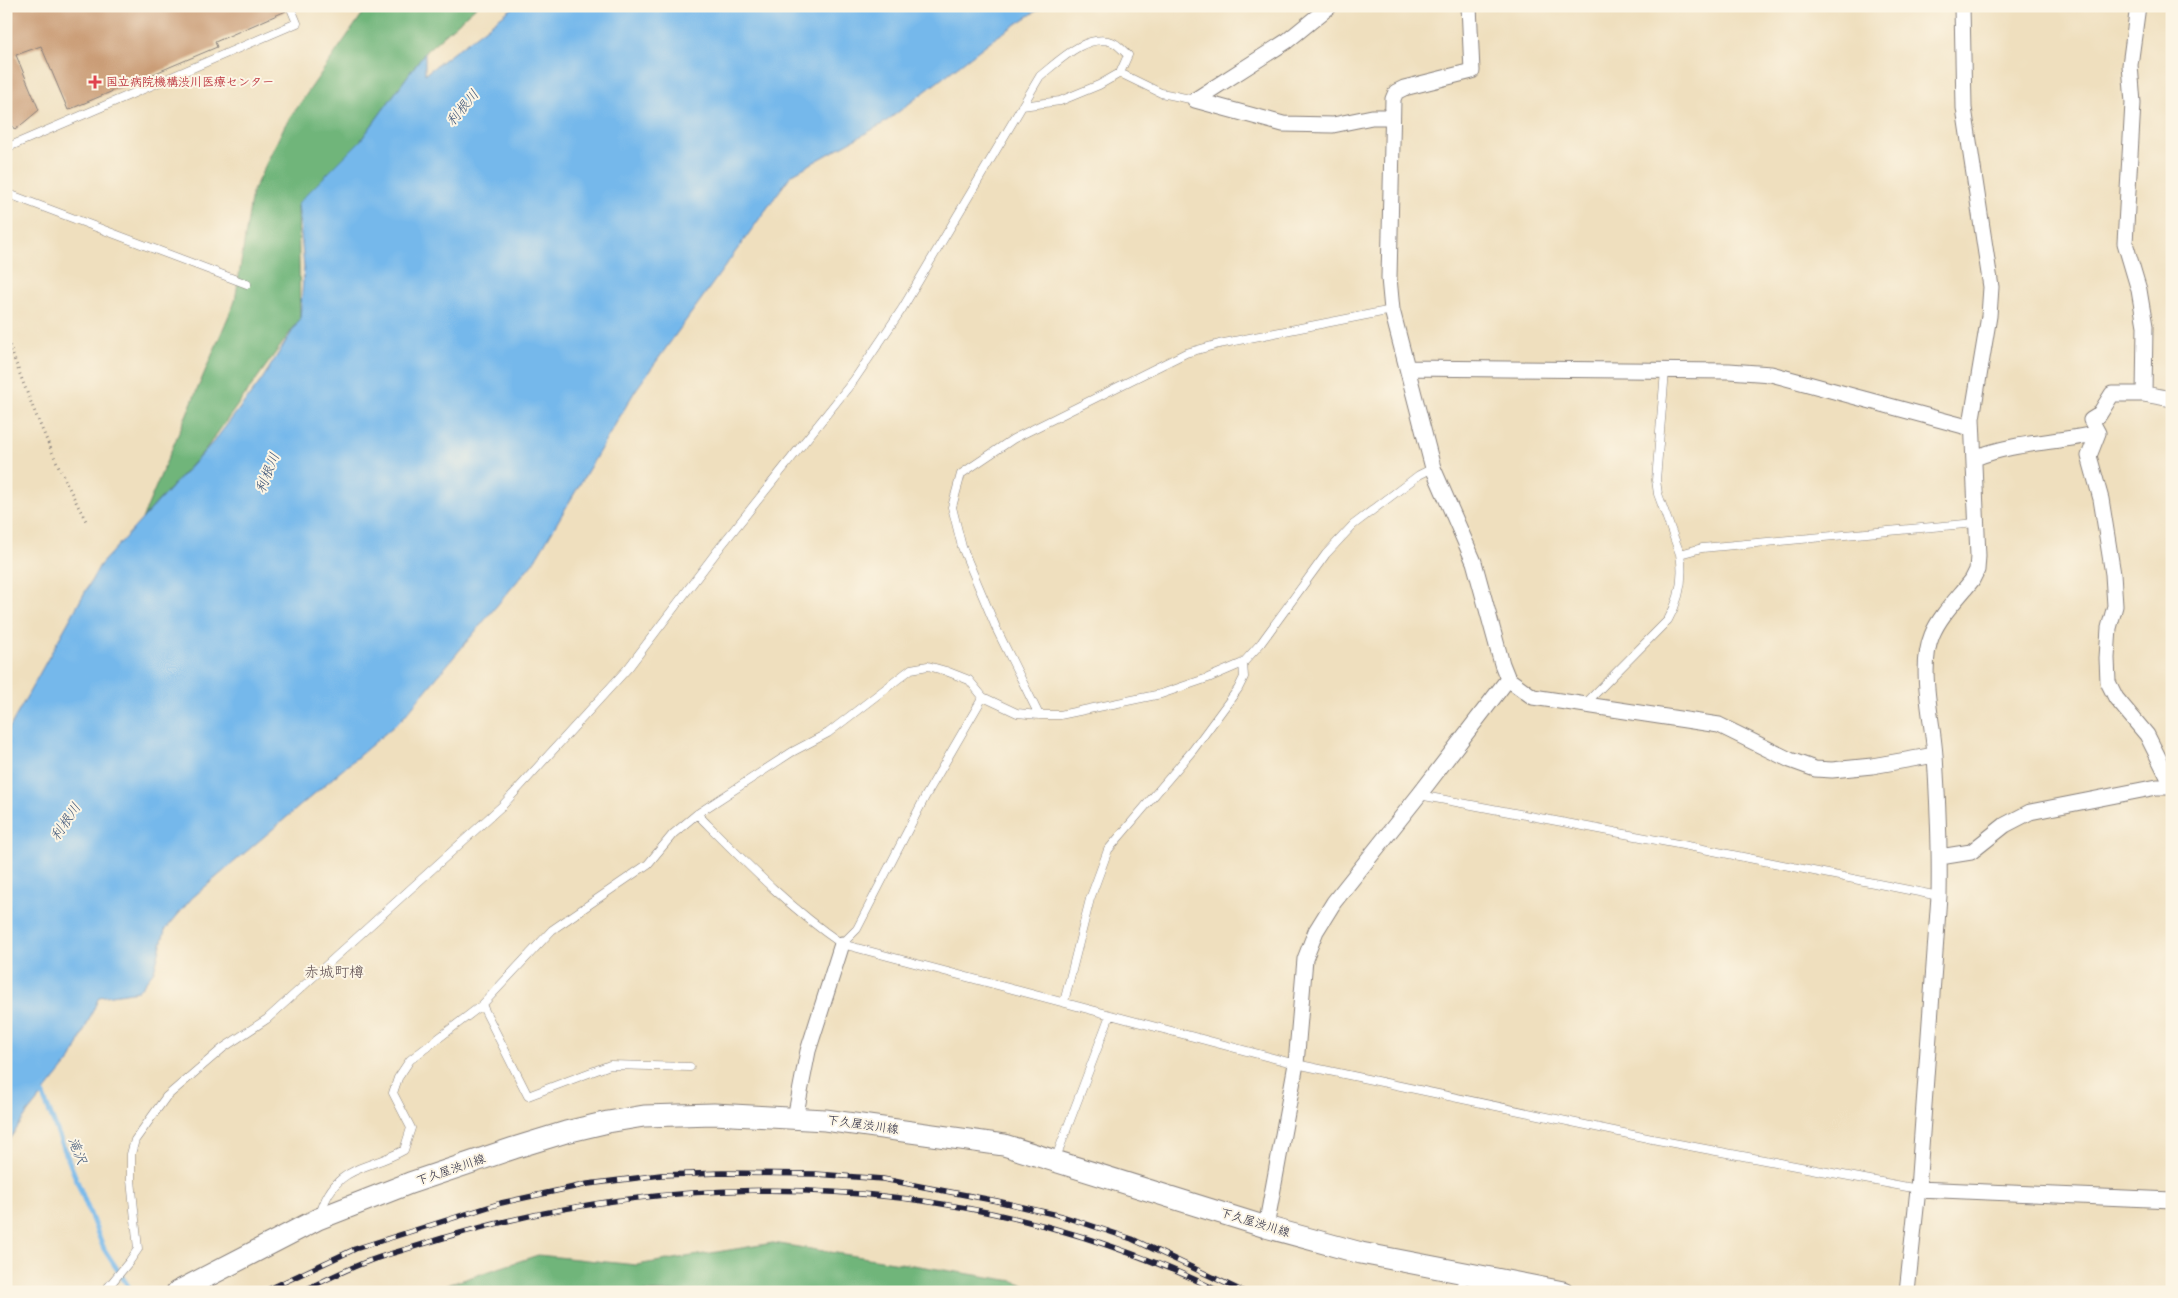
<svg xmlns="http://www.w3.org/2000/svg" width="2178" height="1298" viewBox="0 0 2178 1298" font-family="Kalam,'Klee One',sans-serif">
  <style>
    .forest { fill: #6fb57a; stroke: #486c5a }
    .water { fill: #75b8eb; stroke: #4c6d93 }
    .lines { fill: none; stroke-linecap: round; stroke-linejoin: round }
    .stream { stroke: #75b8eb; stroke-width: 5 }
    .building { fill: #ca9d77 }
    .service-casing { stroke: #88807c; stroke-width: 9 }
    .minor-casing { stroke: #88807c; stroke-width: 17 }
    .secondary-casing { stroke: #88807c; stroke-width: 23 }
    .path { stroke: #88807c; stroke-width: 3; stroke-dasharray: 1 4; stroke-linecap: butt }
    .service { stroke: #fff; stroke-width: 8 }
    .minor { stroke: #fff; stroke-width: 15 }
    .secondary { stroke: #fff; stroke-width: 21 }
    .rail-casing { stroke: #22223b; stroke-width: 5.5 }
    .rail { stroke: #fcf5e5; stroke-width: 4; stroke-dasharray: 11; stroke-linecap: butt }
    .health-dot { fill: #e0444e; stroke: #fcf5e5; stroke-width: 2 }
    .labels { text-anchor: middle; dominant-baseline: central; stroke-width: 4; stroke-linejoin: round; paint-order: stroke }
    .health-label { font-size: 12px; font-weight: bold; fill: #be3a42; stroke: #fcf5e5; text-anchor: start }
    .street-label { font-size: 12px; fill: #22223b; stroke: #fcf5e5 }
    .water-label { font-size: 14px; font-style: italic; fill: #3f5679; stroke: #fcf5e5 }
    .quarter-label { font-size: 15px; fill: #5d4d50; stroke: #fcf5e5 }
  </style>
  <rect width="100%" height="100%" fill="#fcf5e5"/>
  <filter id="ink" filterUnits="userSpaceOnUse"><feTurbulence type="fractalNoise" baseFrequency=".02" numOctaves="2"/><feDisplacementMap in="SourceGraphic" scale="10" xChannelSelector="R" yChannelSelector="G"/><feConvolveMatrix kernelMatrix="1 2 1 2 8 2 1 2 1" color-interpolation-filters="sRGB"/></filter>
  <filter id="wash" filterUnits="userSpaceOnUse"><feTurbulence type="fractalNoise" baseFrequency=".0096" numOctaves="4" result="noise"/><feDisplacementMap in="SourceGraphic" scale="20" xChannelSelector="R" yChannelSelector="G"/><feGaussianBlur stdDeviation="1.12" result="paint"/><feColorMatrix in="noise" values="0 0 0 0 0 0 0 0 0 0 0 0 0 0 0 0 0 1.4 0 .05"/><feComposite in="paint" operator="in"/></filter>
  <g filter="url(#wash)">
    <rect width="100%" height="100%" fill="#efdfbe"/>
    <!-- forest -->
    <path class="forest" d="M368,6H477L425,52L361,140L298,203L300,319L205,450L142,519L235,301L252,193L285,125Z
      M773,1243L1014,1281L1040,1292H426L538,1255L636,1265Z"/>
    <!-- water -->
    <path class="water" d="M515,6H1044L992,40L884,123L791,175L635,391L535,560L402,719L192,898L165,930L154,971L138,991L99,997L72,1058L29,1111L6,1144V734L100,565L215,440L261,381L300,319L304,267L298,203L361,140L425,52V74Z"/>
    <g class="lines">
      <!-- stream -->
      <path class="stream" d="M40,1088L104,1249L132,1292"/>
    </g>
    <g id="blocks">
      <!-- building -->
      <path class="building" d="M6,6H284L286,11L215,42L217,47L68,110L41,46L16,55L39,110L15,130L6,118Z"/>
    </g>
  </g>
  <g filter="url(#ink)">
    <use href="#blocks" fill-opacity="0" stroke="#88807c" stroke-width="1"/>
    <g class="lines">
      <!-- service casing -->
      <g class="service-casing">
        <path id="service" d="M1022,106L1060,101L1099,85L1120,73L1161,93L1195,100
          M6,148L297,23L290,6
          M6,193L247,284
          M1665,371L1656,480L1658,494L1680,554
          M1585,704L1668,620C1680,599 1684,577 1680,554L1702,548L1976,523
          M1039,715L997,630L962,547L952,507L961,474L1013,439L1186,353L1219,344L1392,310
          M1419,795L1683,845L1939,896
          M697,814C743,860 788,907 842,944L1296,1064L1652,1139L1918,1189
          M842,944L857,929L925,797L983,697
          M1064,1002L1090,899L1108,850L1193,750L1238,689L1244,677L1243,663
          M482,1005L528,1096L610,1065L690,1067
          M1055,1160L1110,1015
          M320,1215C334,1164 367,1171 404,1150L411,1128L393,1093L398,1078L410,1060L482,1005L552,930L648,864L673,834L697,814L792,752L828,733L911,669L928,666L946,671L969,680L983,697L1017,713L1039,715H1060L1161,694L1208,678L1243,663L1261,643L1326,554L1353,525L1419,475L1433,468
          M1459,1274L1465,1292
          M104,1292L129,1262L138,1249L131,1180V1154L135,1140L166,1097L223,1048L267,1019L503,805L629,667L721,546L854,380L902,309L1040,76C1059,61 1086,33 1112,42C1118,44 1123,51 1128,55L1120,73"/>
      </g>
      <!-- minor casing -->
      <g class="minor-casing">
        <path id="minor" d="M1469,6L1472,71L1404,88L1396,92L1393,99L1389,278L1392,310L1433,468L1474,562L1502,664L1508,679L1533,697L1719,725L1790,760L1815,769L1832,770L1872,766L1935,755
          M2138,6L2130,65L2133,103L2125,243L2139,290L2145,326L2144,394
          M1195,100L1283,124L1333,125L1372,117H1391
          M1195,100L1287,41L1330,6
          M1407,368L1729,371L1771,374L1971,428
          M2172,399L2144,394H2112L2099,415L2091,420L2098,433L2089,456L2101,499L2113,574L2115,606L2109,628L2107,658L2108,682L2116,698L2147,735L2172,785
          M1975,458C2013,442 2057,443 2098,433
          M1940,857L1971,852L2005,825L2030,812L2157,787H2172
          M795,1118L808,1051L842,944
          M1918,1189L2172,1200
          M1266,1227L1296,1064L1305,959L1316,931L1334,902L1419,795L1508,679
          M1907,1292L1918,1189L1939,896C1940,849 1938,803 1935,756C1933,720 1918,669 1932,635C1940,615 1959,597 1972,580L1977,570L1978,556L1972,418L1989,316L1991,287L1964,108L1962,6"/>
      </g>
      <!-- secondary casing -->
      <g class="secondary-casing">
        <path id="secondary" d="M177,1292L318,1219L410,1183L514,1148L566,1132L608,1122L644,1116L714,1114L825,1120L1004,1145L1266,1227L1361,1253L1563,1292"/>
      </g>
      <!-- path -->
      <path class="path" d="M6,336C29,401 53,459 86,521"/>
      <!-- service -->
      <use href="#service" class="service"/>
      <!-- minor -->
      <use href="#minor" class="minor"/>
      <!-- secondary -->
      <use href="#secondary" class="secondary"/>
      <!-- rail casing -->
      <g class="rail-casing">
        <path id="rail" d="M263,1292L355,1249L501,1203L588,1184L661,1175L722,1173L816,1174L883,1179L997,1201L1062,1216L1132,1239L1244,1292
          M301,1292C321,1282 341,1272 361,1264C380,1256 401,1251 420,1245C634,1177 868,1170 1083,1237C1129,1252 1177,1269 1220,1292"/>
      </g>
      <!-- rail -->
      <use href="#rail" class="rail"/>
    </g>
  </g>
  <!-- markers -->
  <path class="health-dot" d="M92.5 74.5h5v5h5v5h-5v5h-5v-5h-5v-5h5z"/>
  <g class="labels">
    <!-- health labels -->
    <g class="health-label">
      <text x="106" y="82">国立病院機構渋川医療センター</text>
    </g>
    <!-- street labels -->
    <g class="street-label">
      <text transform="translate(863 1125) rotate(8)">下久屋渋川線</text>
      <text transform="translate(451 1170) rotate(-19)">下久屋渋川線</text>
      <text transform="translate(1255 1223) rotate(17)">下久屋渋川線</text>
    </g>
    <!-- water labels -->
    <g class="water-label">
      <text transform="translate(463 108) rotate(-50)">利根川</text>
      <text transform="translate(268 473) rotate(-68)">利根川</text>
      <text transform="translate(66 822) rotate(-56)">利根川</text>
      <text transform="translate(77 1151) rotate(68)">滝沢</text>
    </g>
    <!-- quarter labels -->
    <g class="quarter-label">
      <text x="334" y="973">赤城町樽</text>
    </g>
  </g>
  <!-- margin -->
  <rect width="2178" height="1298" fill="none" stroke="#fcf5e5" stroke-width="25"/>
</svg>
